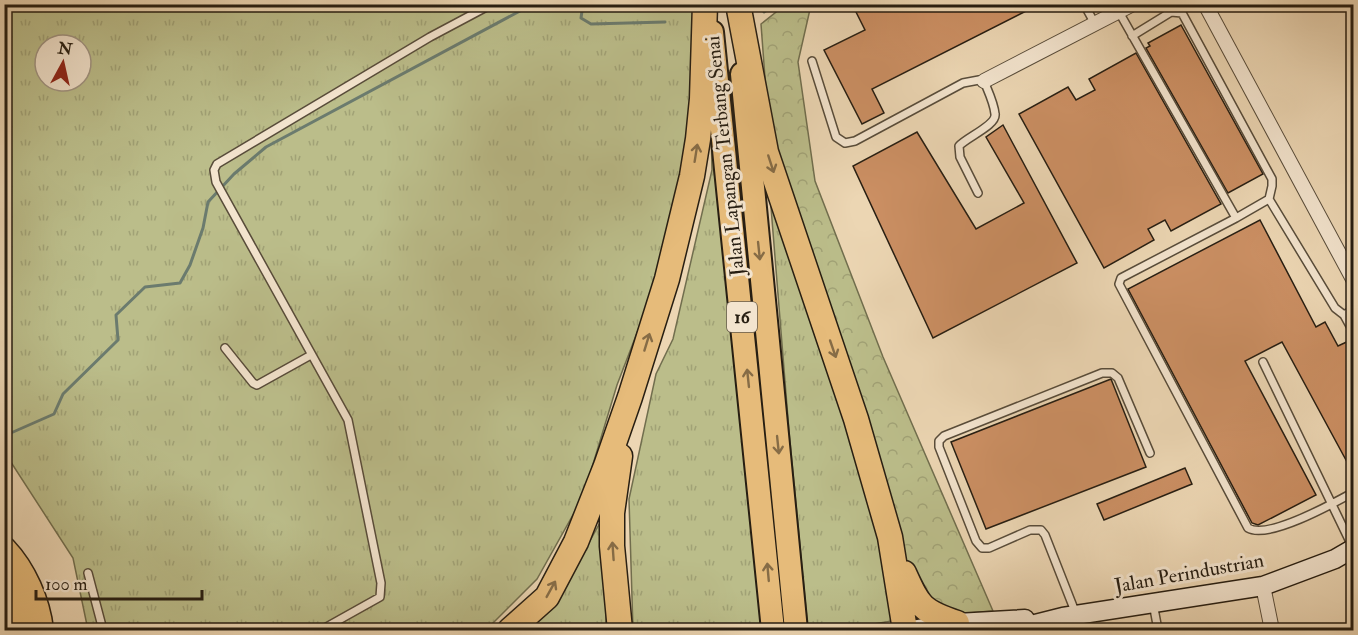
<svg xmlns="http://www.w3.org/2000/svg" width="1358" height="635" viewBox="0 0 1358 635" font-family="'IM FELL Double Pica',serif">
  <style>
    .grass { fill: url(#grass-tufts); stroke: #716e4e; stroke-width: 1.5; fill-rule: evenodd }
    .forest { fill: url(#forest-crowns); stroke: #716e4e; stroke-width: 1.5 }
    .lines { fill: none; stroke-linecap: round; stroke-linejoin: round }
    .stream { stroke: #6b7b6e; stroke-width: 3 }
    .building { fill: #cb8f63; stroke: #271e12; stroke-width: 1.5 }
    .service-casing { stroke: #584c3a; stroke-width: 10 }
    .minor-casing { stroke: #584c3a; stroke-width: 16 }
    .secondary-casing { stroke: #271e12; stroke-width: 21 }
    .trunk-casing { stroke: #271e12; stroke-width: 26 }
    .motorway-casing { stroke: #271e12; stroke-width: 27 }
    .service { stroke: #f3e4ce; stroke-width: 7 }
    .minor { stroke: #f3e4ce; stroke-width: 14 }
    .secondary { stroke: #f3e4ce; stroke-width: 18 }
    .trunk { stroke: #e6bb7a; stroke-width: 22 }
    .motorway { stroke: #e6bb7a; stroke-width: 24 }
    .oneway { stroke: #866c46 }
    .labels { text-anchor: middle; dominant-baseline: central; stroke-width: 6; stroke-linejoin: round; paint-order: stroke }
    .shield { fill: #f3e4ce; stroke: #64594a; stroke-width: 1.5 }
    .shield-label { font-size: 18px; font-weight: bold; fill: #271e12 }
    .street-label { font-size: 20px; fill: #271e12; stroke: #f3e4ce }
  </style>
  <defs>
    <pattern id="grass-tufts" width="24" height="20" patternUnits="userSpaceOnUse" patternTransform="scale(1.5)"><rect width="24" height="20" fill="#bbbd8a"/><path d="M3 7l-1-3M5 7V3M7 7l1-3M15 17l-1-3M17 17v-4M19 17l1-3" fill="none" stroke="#a1a276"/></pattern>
    <pattern id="forest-crowns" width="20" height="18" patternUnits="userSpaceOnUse" patternTransform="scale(1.5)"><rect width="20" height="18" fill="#bbbd8a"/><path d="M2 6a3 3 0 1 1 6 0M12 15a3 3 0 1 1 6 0" fill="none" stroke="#a1a276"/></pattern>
  </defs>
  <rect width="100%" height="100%" fill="#ecd6b3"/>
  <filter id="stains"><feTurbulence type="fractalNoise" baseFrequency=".00333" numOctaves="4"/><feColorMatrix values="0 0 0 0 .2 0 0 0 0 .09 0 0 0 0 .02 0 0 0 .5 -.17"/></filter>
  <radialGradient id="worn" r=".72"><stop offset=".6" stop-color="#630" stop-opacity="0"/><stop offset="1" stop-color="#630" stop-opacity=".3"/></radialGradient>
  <!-- grass -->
  <path class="grass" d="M5,5H700V90L673,239L617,385L583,497L537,579L486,630H88L73,558L5,453L4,270L10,266L4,257ZM45,45H81V81H45Z
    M718,114L761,630H633L629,499L656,374L673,339L712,170L711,122Z
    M768,170L871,490L892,621L837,630H808L789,431Z
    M606,512V630H522L562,591Z"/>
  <!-- forest -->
  <path class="forest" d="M785,5H811L798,62L815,181L883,357L993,611L945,615L914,586L775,156L767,105L761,24Z"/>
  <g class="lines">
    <!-- stream -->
    <path class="stream" d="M583,4L581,18L591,24L665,22
      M764,12L776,4
      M4,436L54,414L63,394L118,340L116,315L145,287L180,283L190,265L203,228L208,202L234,174L266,147L533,4"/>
  </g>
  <!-- building -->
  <path class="building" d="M852,4H1040L872,89L884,113L862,124L824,50L865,30Z
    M1181,25L1263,174L1228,193L1146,48L1150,46L1148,43Z
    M1136,53L1221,204L1171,231L1165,220L1148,229L1154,240L1104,268L1019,114L1068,87L1076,100L1095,90L1089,79Z
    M1003,125L1077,263L933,338L853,166L917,132L976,229L1024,203L986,137Z
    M1260,220L1316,327L1325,322L1338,346L1353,339V473L1282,342L1245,361L1316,495L1258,525L1252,523L1128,289Z
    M1111,379L1146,467L986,529L951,442Z
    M1185,468L1192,484L1104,520L1097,504Z"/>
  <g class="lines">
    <!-- service casing -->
    <g class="service-casing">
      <path id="service" d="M1084,4L1095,24
        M1119,12L1236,218L1269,199L1335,308L1344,315L1354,309
        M1132,36L1171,12L1182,13L1272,179V186L1269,199
        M812,61L836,137L845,143L855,141L963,83L979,80L984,81C988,91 994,103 995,114C997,125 967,137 959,146L960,157L978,193
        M1236,218L1121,278L1119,284L1248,528C1268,540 1334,503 1354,492
        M1344,315L1354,333
        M225,348L253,383L257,385L311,355
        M1263,362L1353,548
        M88,573L103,630
        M1153,603L1158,630
        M1076,614L1045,535L1041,530H1030L989,548H982L976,541L939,447V441L944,436L1102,373H1112L1118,378L1150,453
        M321,630L380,597L381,583L348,420L216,182L214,170L217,164L430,37L492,4"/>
    </g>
    <!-- minor casing -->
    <g class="minor-casing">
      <path id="minor" d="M1205,4L1354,281
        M984,81L1133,4
        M1263,586L1272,630"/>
    </g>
    <!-- secondary casing -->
    <g class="secondary-casing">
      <path id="secondary" d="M912,630L957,623L1025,619
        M1011,630L1063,617L1263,586L1335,559L1354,548"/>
    </g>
    <!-- trunk casing -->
    <g class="trunk-casing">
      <path id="trunk" d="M712,32L773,630
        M742,74L796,630"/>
    </g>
    <!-- motorway casing -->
    <g class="motorway-casing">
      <path id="motorway" d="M738,4L766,152L856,419L890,537L905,630
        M4,549C24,570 38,602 41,630
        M904,573C919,606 921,611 957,623
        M4,586L14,599L22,630
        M510,630L547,597L576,542L606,466L630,397L667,279L692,176L698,139L702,99L705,4
        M620,630L612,546V513L620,456"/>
    </g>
    <!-- service -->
    <use href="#service" class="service"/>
    <!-- minor -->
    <use href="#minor" class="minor"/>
    <!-- secondary -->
    <use href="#secondary" class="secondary"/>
    <!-- trunk -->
    <use href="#trunk" class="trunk"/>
    <!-- motorway -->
    <use href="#motorway" class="motorway"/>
  </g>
  <!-- one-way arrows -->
  <defs><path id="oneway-shaft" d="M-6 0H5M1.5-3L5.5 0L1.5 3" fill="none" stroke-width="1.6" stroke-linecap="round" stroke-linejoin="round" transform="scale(1.5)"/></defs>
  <g class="oneway">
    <use href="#oneway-shaft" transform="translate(696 153) rotate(-81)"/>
    <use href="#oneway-shaft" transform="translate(771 164) rotate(72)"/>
    <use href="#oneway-shaft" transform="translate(759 251) rotate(84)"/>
    <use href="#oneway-shaft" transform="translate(647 342) rotate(-73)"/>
    <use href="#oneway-shaft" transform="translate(833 349) rotate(71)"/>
    <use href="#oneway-shaft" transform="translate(748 378) rotate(-96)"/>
    <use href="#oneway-shaft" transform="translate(778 445) rotate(84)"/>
    <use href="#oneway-shaft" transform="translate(613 551) rotate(-94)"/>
    <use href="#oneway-shaft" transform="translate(768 572) rotate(-95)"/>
    <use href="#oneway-shaft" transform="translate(551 589) rotate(-61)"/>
  </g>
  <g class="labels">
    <!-- shield labels -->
    <rect class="shield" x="727" y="302" width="30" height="30" rx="4.5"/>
    <g class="shield-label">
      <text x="742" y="317">16</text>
    </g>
    <!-- street labels -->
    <g class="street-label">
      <text transform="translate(725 156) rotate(-96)">Jalan Lapangan Terbang Senai</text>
      <text transform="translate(1189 573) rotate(-10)">Jalan Perindustrian</text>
    </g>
  </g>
  <!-- margin -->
  <rect width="1358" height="635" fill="none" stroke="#ecd6b3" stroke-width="24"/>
  <rect x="6" y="6" width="1346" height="623" fill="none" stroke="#271e12" stroke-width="3"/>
  <rect x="12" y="12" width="1334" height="611" fill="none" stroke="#271e12" stroke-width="1.5"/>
  <!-- north arrow -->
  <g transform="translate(63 63) rotate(8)"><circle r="28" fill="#f3e4ce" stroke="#a19583" stroke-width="1.5"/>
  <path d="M0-4.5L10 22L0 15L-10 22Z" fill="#8f2418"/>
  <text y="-9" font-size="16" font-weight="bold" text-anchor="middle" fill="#271e12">N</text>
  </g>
  <!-- scale -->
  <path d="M36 590v9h166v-9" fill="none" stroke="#271e12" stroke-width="3"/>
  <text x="45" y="590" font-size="18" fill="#271e12" stroke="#f3e4ce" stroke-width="4.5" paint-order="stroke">100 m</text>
  <rect width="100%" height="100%" filter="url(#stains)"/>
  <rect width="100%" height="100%" fill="url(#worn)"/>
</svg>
